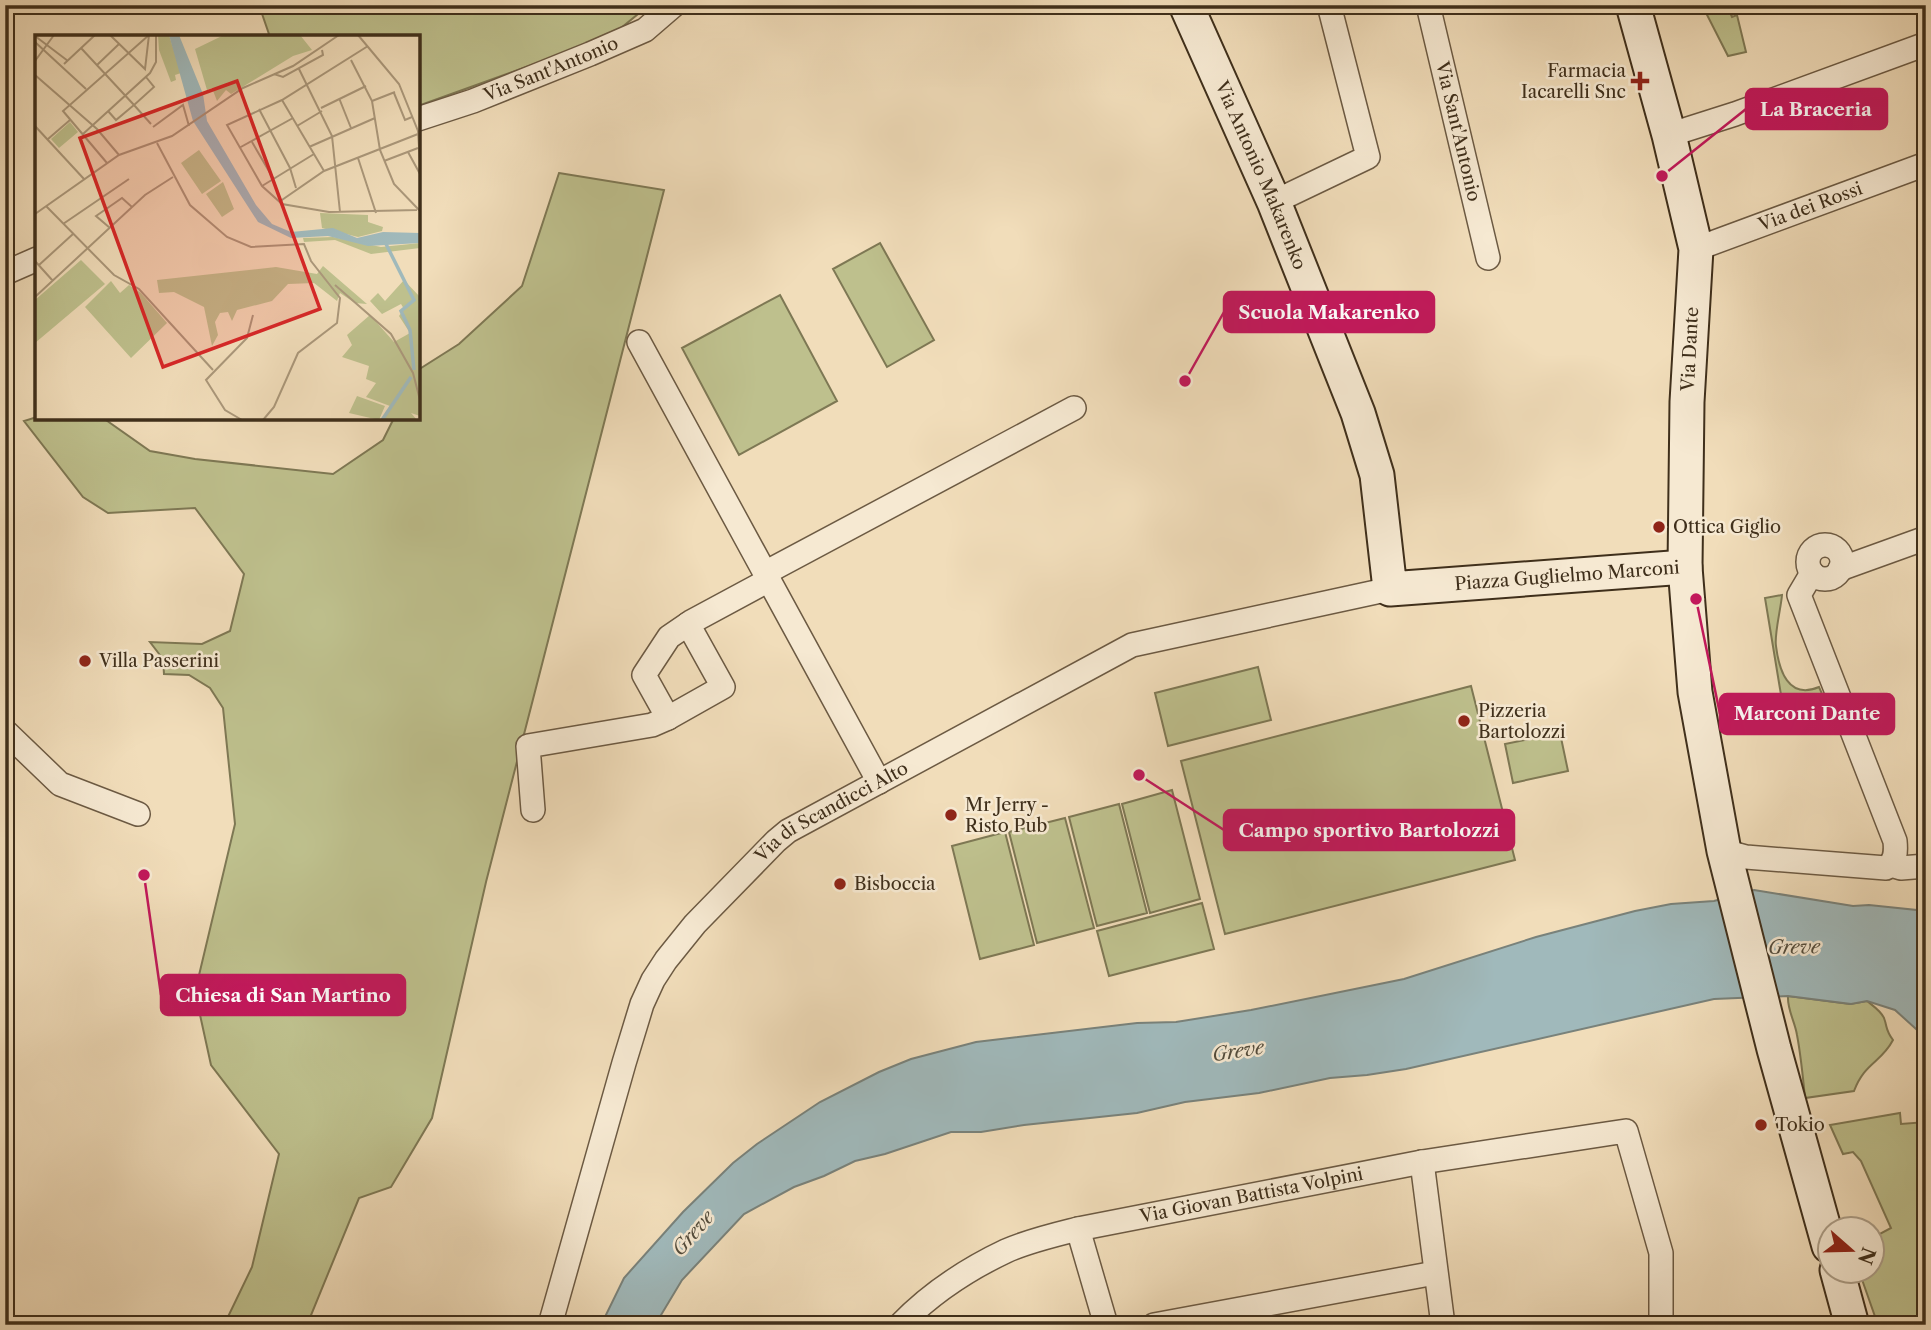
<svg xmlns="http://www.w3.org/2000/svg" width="1931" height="1330" viewBox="0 0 1931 1330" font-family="'Libre Caslon Text',serif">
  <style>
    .green { fill: #bec08d; stroke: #7e7854; stroke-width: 2 }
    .water { fill: #a0b9bb; stroke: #79827b; stroke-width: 2 }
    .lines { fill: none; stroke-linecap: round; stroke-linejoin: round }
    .street-casing { stroke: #6c5a43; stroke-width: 26 }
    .secondary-casing { stroke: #3f2f1b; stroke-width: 37 }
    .street { stroke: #f6e9d2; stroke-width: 23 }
    .secondary { stroke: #f6e9d2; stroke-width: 33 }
    .poi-dot { fill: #8f2418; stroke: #f6e9d2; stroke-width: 2.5 }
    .labels { text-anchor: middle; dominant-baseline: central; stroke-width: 5; stroke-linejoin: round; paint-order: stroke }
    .street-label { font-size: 18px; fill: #3f2f1b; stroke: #f6e9d2 }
    .poi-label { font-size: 18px; fill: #3f2f1b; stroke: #f6e9d2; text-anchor: start }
    .water-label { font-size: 19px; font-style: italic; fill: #524b3b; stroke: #f6e9d2 }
    .inset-river { fill: none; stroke: #a0b9bb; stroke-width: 3.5 }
    .inset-road { fill: none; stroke: #aa977a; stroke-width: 2 }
    .view { fill: #d62828; fill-opacity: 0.15; stroke: #d62828; stroke-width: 3.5 }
    .inset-edge { fill: none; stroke: #3f2f1b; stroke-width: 3.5 }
    .leader { fill: none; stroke: #c2185b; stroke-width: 2.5 }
    .callout-dot { fill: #c2185b; stroke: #f6e9d2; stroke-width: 2.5 }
    .callout { fill: #c2185b; stroke: #c2185b; stroke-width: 2.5 }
    .callout-label { font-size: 19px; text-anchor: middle; font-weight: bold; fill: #fff }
  </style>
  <rect width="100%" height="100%" fill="#f1ddba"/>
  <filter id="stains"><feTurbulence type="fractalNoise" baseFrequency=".00286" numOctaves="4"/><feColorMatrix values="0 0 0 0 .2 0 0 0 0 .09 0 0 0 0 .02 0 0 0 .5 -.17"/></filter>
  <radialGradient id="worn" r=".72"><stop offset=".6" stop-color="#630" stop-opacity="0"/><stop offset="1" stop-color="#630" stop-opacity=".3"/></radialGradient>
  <!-- green -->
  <path class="green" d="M259,5H649L610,37L418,106V37H270Z
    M1702,5H1734L1728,8L1732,17L1737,15L1746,52L1728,56Z
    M559,173L664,190L486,882L432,1118L391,1187L359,1198L307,1325H224L252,1267L279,1154L211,1065L195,992L235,824L223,708L210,688L189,675L164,674L163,659L150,642L202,644L230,631L244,574L195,508L108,513L83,497L24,421L37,417L103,418L150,451L195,459L333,474L383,440L394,418H418V370L459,344L522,286Z
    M880,243L934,340L887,367L833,269Z
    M780,295L837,401L739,455L682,348Z
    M1782,595C1781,608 1774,635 1776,646C1779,670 1788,700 1819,687L1827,705L1785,719L1765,598Z
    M1258,667L1271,720L1168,746L1155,693Z
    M1471,686L1515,860L1225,934L1181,761Z
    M1560,733L1568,771L1513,783L1505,744Z
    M1172,790L1200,899L1150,913L1122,804Z
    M1119,804L1147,913L1097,926L1069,817Z
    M1065,818L1094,928L1037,943L1009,832Z
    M1005,832L1034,945L980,959L952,846Z
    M1202,903L1214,949L1109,976L1097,931Z
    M1788,996L1850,1004L1867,1001C1873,1006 1881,1011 1884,1018C1888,1029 1885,1029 1893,1040C1881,1063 1865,1062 1854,1091L1805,1098C1803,1077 1801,1056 1797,1035C1795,1022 1787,1009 1788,996Z
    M1900,1113L1901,1124L1926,1122V1325H1878L1859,1271L1871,1270L1872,1238L1891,1228L1861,1161L1853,1152L1843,1154L1830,1125Z"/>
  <!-- water -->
  <path class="water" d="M1754,890L1853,906L1869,905L1926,911V1038L1895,1010L1867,1001L1851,1004L1788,996L1714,999L1406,1069L1367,1075L1330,1078L1259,1093L1185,1102L1137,1113L1024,1125L981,1132H951L885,1154L855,1161L824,1176L794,1187L744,1214L682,1280L655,1325H601L624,1278L683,1212L733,1163L757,1144L820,1102L879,1072L911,1059L976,1042L1137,1023L1176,1022L1251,1010L1404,979L1536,937L1635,911L1671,904L1714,901Z"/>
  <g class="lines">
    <!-- street casing -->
    <g class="street-casing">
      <g id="street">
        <path id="s1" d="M1428,5L1488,258"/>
        <path id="s2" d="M418,119L473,101L590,54L645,30L674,5"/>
        <path d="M1669,135L1735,114L1926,44"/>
        <path d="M1274,202L1368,157L1329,5"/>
        <path id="s3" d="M1696,249L1926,164"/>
        <path d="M5,273L37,259"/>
        <path d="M639,342L879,782"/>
        <circle cx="1825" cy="562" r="17"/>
        <path d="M1840,569L1926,538"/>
        <path d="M765,573L1074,408"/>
        <path d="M668,718L723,687L688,624"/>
        <path d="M5,731L60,784L138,814"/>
        <path d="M533,810L528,746L652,725L668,718L644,675L669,637L691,622L769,580"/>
        <path d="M1724,851L1746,857L1886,868C1896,862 1896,851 1895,841L1799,595L1812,573"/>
        <path d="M1891,865L1901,868L1926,866"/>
        <path d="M1422,1162L1443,1325"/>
        <path d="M1078,1229L1106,1325"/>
        <path id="s4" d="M550,1325L624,1063L642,1004L653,980L666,960L695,924L776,841L788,831L1132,645L1390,589"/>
        <path id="s5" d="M900,1325C929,1295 968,1269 1006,1251C1028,1241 1054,1235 1078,1229L1422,1162L1626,1131L1661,1253V1325"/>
        <path d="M1154,1325L1435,1273"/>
      </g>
    </g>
    <!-- secondary casing -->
    <g class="secondary-casing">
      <g id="secondary">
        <path id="s6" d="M1186,5L1274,202L1358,413L1377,475L1390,589L1685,567"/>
        <path d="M1633,5L1669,135L1696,249L1687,402L1685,567L1695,692L1724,851L1774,1049L1829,1246"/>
        <path d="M1837,1270L1852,1325"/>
      </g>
    </g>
    <!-- street -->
    <use href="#street" class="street"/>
    <!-- secondary -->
    <use href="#secondary" class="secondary"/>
  </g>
  <!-- markers -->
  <g class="poi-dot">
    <path d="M1636.5 70.5h7v7h7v7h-7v7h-7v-7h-7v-7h7z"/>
    <circle cx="1659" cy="527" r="7"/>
    <circle cx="85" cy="661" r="7"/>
    <circle cx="1464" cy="721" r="7"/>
    <circle cx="951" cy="815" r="7"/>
    <circle cx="840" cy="884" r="7"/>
    <circle cx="1761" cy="1125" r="7"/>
  </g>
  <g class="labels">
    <!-- street labels -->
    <g class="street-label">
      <text stroke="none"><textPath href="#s2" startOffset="142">Via Sant'Antonio</textPath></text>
      <text stroke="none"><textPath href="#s1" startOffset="130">Via Sant'Antonio</textPath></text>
      <text stroke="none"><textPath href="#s6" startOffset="186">Via Antonio Makarenko</textPath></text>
      <text stroke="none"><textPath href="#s3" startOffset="122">Via dei Rossi</textPath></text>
      <text transform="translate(1690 349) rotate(-87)">Via Dante</text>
      <text stroke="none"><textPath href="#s6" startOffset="800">Piazza Guglielmo Marconi</textPath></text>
      <text stroke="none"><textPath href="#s4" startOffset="609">Via di Scandicci Alto</textPath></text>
      <text stroke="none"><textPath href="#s5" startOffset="382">Via Giovan Battista Volpini</textPath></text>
    </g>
    <!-- poi labels -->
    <g class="poi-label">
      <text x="1626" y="71" text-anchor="end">Farmacia<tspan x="1626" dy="21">Iacarelli Snc</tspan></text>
      <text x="1673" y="527">Ottica Giglio</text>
      <text x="99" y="661">Villa Passerini</text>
      <text x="1478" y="711">Pizzeria<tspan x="1478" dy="21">Bartolozzi</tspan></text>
      <text x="965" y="805">Mr Jerry -<tspan x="965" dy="21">Risto Pub</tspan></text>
      <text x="854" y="884">Bisboccia</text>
      <text x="1775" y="1125">Tokio</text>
    </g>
    <!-- water labels -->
    <g class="water-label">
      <text transform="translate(1794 947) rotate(-1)">Greve</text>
      <text transform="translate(1238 1051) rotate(-9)">Greve</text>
      <text transform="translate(693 1233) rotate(-49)">Greve</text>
    </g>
  </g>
  <!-- overview -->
  <g transform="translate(35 35)">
    <rect width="385" height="385" fill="#f1ddba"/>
    <path d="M123,0H134L146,38L140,40L141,45L136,47L124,15ZM189,0H265L277,15L258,21L196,59L191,55L182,66L177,53L172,55L160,14ZM35,87L43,97L24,113L16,104ZM164,115L186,146L167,159L146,128ZM188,147L199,174L187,182L171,159ZM285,178L333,180V187L348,192L347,196L323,202L287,193ZM298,202L346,212L385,208V213L336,219L300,205L269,207L268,203ZM46,225L70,249L0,308V265ZM288,231L332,269L320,268L305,258L302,266L279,248L253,249L237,266L202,275L197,286L193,277L185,278L180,287L183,300L177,311L169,272L139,257L124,258L122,245L241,232L282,239ZM369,245L385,262V381L376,378L382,385H349L355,371L331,362L341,348L331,344L334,331L307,322L317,310L312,300L335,280L359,307L375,298L364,281L369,274L366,269L347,279L335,266L343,258L350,266ZM76,246L85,258L94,250L106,258L132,288L96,323L50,272ZM322,361L350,371L344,385L314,378Z" fill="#bec08d"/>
    <path d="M134,0H144L168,59L172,86L221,170L237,189L256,197L298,193L322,203L348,197L385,198V208L333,211L293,201L256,203L223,187L158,86Z" fill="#a0b9bb"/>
    <path class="inset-river" d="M350,207L379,265L366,276L375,295L379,335M347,385L376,342"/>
    <path class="inset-road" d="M75,0L110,34L114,0M323,0L364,49L383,96L385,128M0,1L33,26M0,7L51,54M333,11L247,65L192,90L227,151L247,169L294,177L382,175M46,13L99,70L81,85L73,76M316,25L337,66L345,115L359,149L385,176M0,26L19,0M29,29L60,0M62,30L84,9M264,34L297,101L305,177M239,39L248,42L288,20L287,15M0,40L62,94L84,120M111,42L119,52L99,70L116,89M359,58L370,85L377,82M304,63L316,93M247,65L289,136M337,66L360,57M286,73L331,51M224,74L255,133L261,153M0,91L49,144M262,91L287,76M118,92L148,70L154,91M48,99L115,38L121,27V0M13,104L35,85M217,107L238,143M122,108L155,170L192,202L216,212L269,209L276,226L305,263L302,288L263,318L239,372L228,385M274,112L340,83M204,113L258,83M373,117L385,139M323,123L341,178M349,126L383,113M72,128L28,76L114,0M227,151L279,119M244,167L289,136L383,99M11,171L79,240L104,254L178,335M0,179L84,120L137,101L208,53L258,31L304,0M28,189L94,144M75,193L61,181L87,163L97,172M0,226L18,246M4,230L38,199M300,250L356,299L378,338L385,365M0,262L110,160L138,142M207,385L190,375L171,345L212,303L218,280"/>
    <path class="view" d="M202,46L285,274L128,332L45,103Z"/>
    <rect width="385" height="385" class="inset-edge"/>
  </g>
  <!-- callouts -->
  <path class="leader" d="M1662 176L1746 109M1185 381L1224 312M1696 599L1720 714M1139 775L1224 830M144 875L161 995"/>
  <g class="callout-dot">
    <circle cx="1662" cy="176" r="7"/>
    <circle cx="1185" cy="381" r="7"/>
    <circle cx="1696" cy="599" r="7"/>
    <circle cx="1139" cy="775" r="7"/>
    <circle cx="144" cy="875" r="7"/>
  </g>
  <g class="callout">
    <rect x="1746" y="89" width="141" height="40" rx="7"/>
    <rect x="1224" y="292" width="210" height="40" rx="7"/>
    <rect x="1720" y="694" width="174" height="40" rx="7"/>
    <rect x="1224" y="810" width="290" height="40" rx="7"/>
    <rect x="161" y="975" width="244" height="40" rx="7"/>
  </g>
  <g class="callout-label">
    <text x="1816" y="116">La Braceria</text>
    <text x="1329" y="319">Scuola Makarenko</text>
    <text x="1807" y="720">Marconi Dante</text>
    <text x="1369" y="837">Campo sportivo Bartolozzi</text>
    <text x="283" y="1002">Chiesa di San Martino</text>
  </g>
  <!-- margin -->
  <rect width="1931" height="1330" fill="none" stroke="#f1ddba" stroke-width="28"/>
  <rect x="7" y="7" width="1917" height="1316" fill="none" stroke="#3f2f1b" stroke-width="3.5"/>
  <rect x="14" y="14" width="1903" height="1302" fill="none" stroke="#3f2f1b" stroke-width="2"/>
  <!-- north arrow -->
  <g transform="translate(1851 1250) rotate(110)"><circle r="33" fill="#f6e9d2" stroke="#ad9f89" stroke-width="2"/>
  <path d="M0-5L12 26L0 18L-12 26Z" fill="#8f2418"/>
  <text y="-10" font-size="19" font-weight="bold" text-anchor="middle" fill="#3f2f1b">N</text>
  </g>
  <rect width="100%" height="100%" filter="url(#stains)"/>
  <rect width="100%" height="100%" fill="url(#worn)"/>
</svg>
